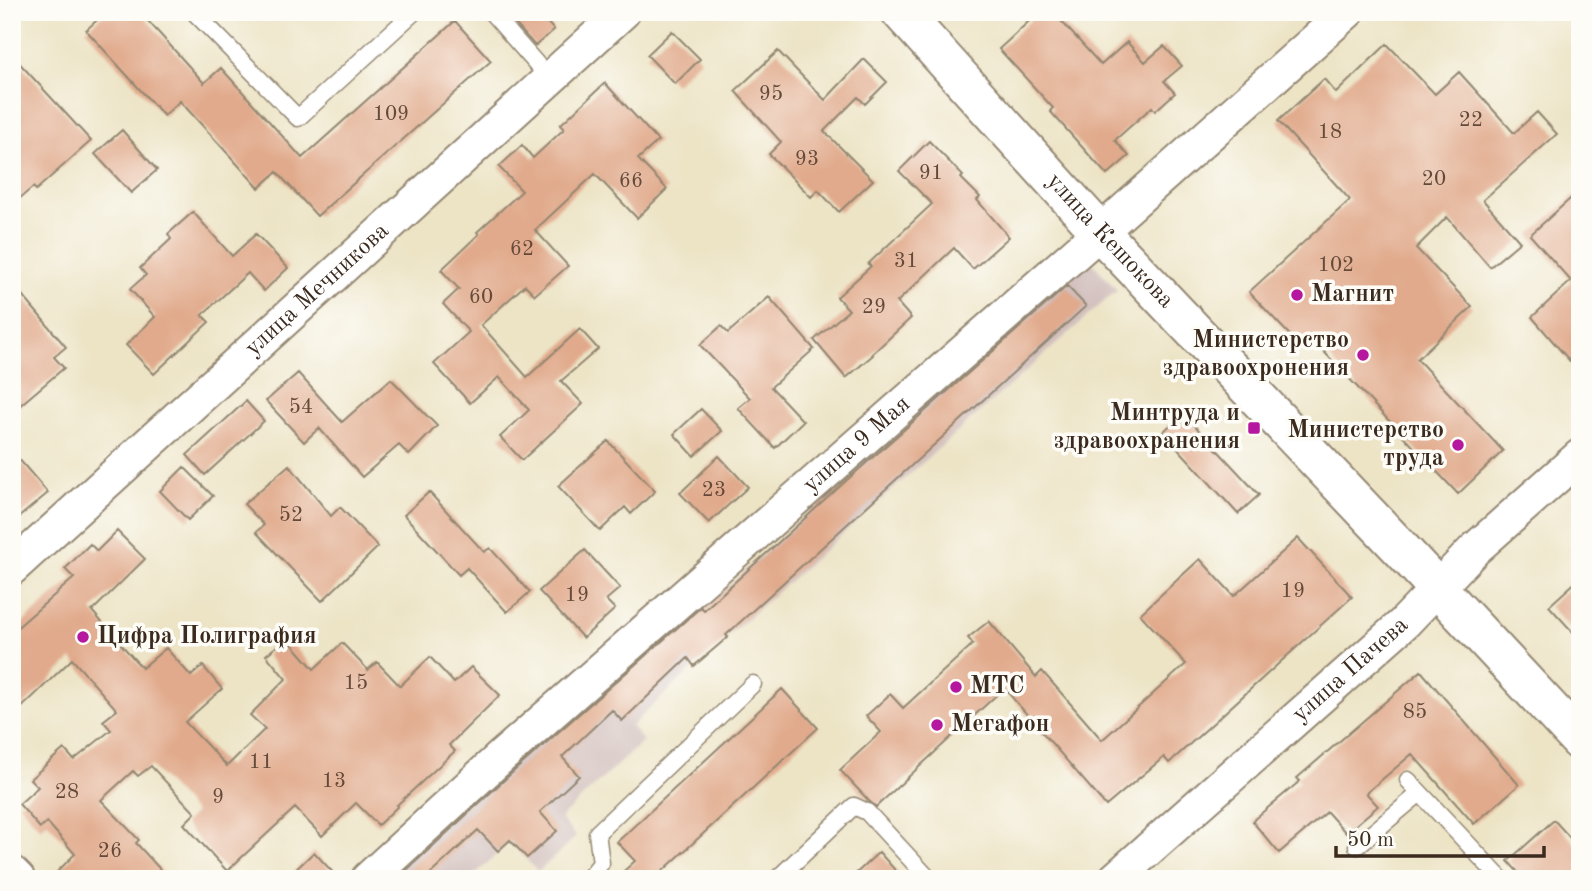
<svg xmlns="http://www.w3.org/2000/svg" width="1592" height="891" viewBox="0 0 1592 891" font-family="'Old Standard TT',serif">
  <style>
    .industrial { fill: #d1bfbd }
    .building { fill: #e1aa8c }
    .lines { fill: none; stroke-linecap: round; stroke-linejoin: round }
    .service-casing { stroke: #948772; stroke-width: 19 }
    .minor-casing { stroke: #948772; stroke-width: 37 }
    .tertiary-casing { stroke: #948772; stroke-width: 42 }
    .service { stroke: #fff; stroke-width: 16 }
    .minor { stroke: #fff; stroke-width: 33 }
    .tertiary { stroke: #fff; stroke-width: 38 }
    .poi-dot { fill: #b5179e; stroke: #fdfcf7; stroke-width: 2.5 }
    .labels { text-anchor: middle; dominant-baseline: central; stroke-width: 7; stroke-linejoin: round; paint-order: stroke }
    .number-label { font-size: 21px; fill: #644a3a }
    .street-label { font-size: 24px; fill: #3b2a1e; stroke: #fdfcf7 }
    .poi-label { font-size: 24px; font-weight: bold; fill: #3b2a1e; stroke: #fdfcf7; text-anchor: start }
  </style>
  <rect width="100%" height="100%" fill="#fdfcf7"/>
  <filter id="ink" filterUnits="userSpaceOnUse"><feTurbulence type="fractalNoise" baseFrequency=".0143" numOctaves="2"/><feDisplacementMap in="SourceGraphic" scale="14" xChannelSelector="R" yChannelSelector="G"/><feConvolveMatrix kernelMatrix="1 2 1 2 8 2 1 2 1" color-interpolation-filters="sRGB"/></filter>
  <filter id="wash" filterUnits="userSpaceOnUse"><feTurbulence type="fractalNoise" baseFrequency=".00686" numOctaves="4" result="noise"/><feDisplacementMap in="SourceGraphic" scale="28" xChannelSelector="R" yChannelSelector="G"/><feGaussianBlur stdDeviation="1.57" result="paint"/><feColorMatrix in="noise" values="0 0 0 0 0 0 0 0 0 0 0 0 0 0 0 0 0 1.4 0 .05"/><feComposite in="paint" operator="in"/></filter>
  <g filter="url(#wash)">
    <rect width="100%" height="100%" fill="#ede4c6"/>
    <!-- industrial -->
    <path class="industrial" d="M1086,256L1117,290L731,633L631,726L643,741L560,818L576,837L538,872L510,842L470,879H380L568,715L575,722L599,700L593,694L647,644L657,655L672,641L664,632L704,596L711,602Z"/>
    <g id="blocks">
      <!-- building -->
      <path class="building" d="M106,12H140L204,83L221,68L302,158L455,21L491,61L317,216L277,172L259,188L180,101L164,116L86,30Z
        M505,12H538L554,30L535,46Z
        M1039,12H1053L1101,65L1127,42L1145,62L1164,46L1182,66L1164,81L1175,93L1155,111L1152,107L1115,140L1129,156L1107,175L1050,111L1053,108L999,49Z
        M672,31L700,59L675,84L647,55Z
        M1387,44L1435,94L1459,72L1514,133L1537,112L1557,134L1483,200L1520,242L1490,267L1447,217L1416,248L1472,307L1417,359L1503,451L1458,494L1312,339L1302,348L1249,292L1350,200L1278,121L1324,79L1336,93Z
        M778,51L825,100L864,59L887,82L865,104L858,97L824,131L873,180L839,212L818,190L811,197L769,154L781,142L735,91Z
        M12,55L91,141L36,190L33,187L12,205Z
        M605,83L658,141L638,159L667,189L637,218L595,174L535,230L568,266L535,295L525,285L481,325L527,377L580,329L598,349L561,381L583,404L522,460L500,437L529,410L499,377L470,403L434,364L469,332L443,304L459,289L441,270L479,234L477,232L522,191L499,167L522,145L533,158L564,129L560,125Z
        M122,130L157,170L131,193L95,154Z
        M929,141L963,176L961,178L980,197L977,200L1009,237L973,269L954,248L897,302L911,318L872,354L873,355L846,378L814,340L849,310L837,297L871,266L868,264L932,204L899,171Z
        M1580,190V373L1532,317L1571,281L1530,235Z
        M193,212L232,256L256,234L288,268L264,291L248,273L202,315L209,322L154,374L126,345L155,317L130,289L146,275L140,268L171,239L168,234Z
        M12,283L66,347L54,357L64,368L12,412Z
        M1067,286L1086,306L726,635L728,637L694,666L688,658L622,721L612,710L562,757L579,776L540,812L557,831L527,858L510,840L498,851L478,830L425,879H397L514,771L701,607L704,610L847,480Z
        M769,297L814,349L771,387L803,421L775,448L738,408L750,398L700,345L721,326L728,333Z
        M298,373L342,422L391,379L437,426L409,455L399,445L362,477L319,428L304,442L266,401Z
        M246,401L264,421L205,475L187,455Z
        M701,409L722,431L694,456L674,434Z
        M1183,413L1259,495L1238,514L1163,432Z
        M608,441L655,491L631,514L625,507L600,531L558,486Z
        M12,451L48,493L12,523Z
        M719,456L748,487L709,523L680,493Z
        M289,465L331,516L340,507L378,547L322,601L256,532L264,525L244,504Z
        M184,467L213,496L188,520L160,491Z
        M429,492L484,552L490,548L530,592L507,612L467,568L459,575L404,515Z
        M117,531L145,559L92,611L142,668L166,648L191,676L203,666L222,689L185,722L227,766L265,729L250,715L286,679L266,655L287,638L314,669L342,643L368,670L377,662L400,686L430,657L454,683L471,667L500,695L449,745L455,751L397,805L398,806L378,825L356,803L322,836L295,808L227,871L184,824L195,813L151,766L138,776L133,771L101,800L139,840L136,843L169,879H50L75,854L47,822L40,828L19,804L38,787L30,779L64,749L74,760L111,730L103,721L117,710L72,659L12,717V632L74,578L65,569L90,544L97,551Z
        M1298,538L1352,597L1169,763L1164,757L1106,806L1004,688L876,807L869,801L840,770L881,732L866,716L890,694L903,708L973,644L968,638L989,621L1036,677L1042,671L1102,740L1186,664L1140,614L1200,559L1234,596Z
        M585,550L620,588L606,600L615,609L583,638L539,591Z
        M1580,578V640L1549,606Z
        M1421,671L1519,785L1474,824L1412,754L1366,793L1378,806L1346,833L1327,812L1279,853L1252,821L1300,781L1297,778Z
        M782,689L818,728L654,879H615L635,861L617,842Z
        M1554,820L1580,849V879H1524L1508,861Z
        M314,852L339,879H286Z
        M879,852L903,879H850Z"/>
    </g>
  </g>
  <g filter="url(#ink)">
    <use href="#blocks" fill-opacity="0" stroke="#948772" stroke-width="2"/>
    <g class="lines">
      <!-- service casing -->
      <g class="service-casing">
        <path id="service" d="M194,12L298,118L414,12
          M491,12L549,78
          M1408,780L1501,879
          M1357,846L1420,793
          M588,879L601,863L597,833L753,684
          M777,879L854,806L867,812L929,879"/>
      </g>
      <!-- minor casing -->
      <g class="minor-casing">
        <g id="minor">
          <path id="s1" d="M12,568L623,12"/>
          <path d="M12,873L18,879"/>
          <path id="s2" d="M368,879L501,757L1100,232L1347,12"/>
          <path id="s3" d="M1115,879L1404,623L1474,550L1580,456"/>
        </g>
      </g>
      <!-- tertiary casing -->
      <g class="tertiary-casing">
        <g id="tertiary">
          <path id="s4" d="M901,12L1100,232L1403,551L1580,741"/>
        </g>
      </g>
      <!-- service -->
      <use href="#service" class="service"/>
      <!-- minor -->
      <use href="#minor" class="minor"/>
      <!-- tertiary -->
      <use href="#tertiary" class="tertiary"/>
    </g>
  </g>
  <!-- markers -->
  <g class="poi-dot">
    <circle cx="1297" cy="295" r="7"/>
    <circle cx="1363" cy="355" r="7"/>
    <rect x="1247" y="421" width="14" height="14" rx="3.5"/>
    <circle cx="1458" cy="445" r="7"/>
    <circle cx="83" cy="637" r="7"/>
    <circle cx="956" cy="687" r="7"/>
    <circle cx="937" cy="725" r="7"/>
  </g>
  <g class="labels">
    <!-- number labels -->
    <g class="number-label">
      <text x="771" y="94">95</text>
      <text x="391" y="114">109</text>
      <text x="1471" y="120">22</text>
      <text x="1330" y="132">18</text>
      <text x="807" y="159">93</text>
      <text x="931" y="173">91</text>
      <text x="1434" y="179">20</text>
      <text x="631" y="181">66</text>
      <text x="522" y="249">62</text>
      <text x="906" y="261">31</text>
      <text x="1336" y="265">102</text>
      <text x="481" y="297">60</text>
      <text x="874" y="307">29</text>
      <text x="301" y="407">54</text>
      <text x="714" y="490">23</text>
      <text x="291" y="515">52</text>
      <text x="1293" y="591">19</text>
      <text x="577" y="595">19</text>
      <text x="356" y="683">15</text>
      <text x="1415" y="712">85</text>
      <text x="261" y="762">11</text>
      <text x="334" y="781">13</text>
      <text x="67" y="792">28</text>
      <text x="218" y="797">9</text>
      <text x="110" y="851">26</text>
    </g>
    <!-- street labels -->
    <g class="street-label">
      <text stroke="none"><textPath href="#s4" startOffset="310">улица Кешокова</textPath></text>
      <text stroke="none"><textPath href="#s1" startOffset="413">улица Мечникова</textPath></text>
      <text stroke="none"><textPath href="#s2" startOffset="654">улица 9 Мая</textPath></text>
      <text stroke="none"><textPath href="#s3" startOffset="315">улица Пачева</textPath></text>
    </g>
    <!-- poi labels -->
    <g class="poi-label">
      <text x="1311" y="295">Магнит</text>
      <text x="1349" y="341" text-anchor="end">Министерство<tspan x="1349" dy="28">здравоохронения</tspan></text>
      <text x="1240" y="414" text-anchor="end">Минтруда и<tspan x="1240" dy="28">здравоохранения</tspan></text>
      <text x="1444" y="431" text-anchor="end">Министерство<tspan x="1444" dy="28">труда</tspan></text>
      <text x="97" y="637">Цифра Полиграфия</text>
      <text x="970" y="687">МТС</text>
      <text x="951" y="725">Мегафон</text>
    </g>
  </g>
  <!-- margin -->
  <rect width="1592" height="891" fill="none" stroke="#fdfcf7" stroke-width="42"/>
  <!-- scale -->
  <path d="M1336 846v10h208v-10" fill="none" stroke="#3b2a1e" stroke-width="3.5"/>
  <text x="1347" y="846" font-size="21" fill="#3b2a1e" stroke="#fdfcf7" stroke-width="5" paint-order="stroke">50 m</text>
</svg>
